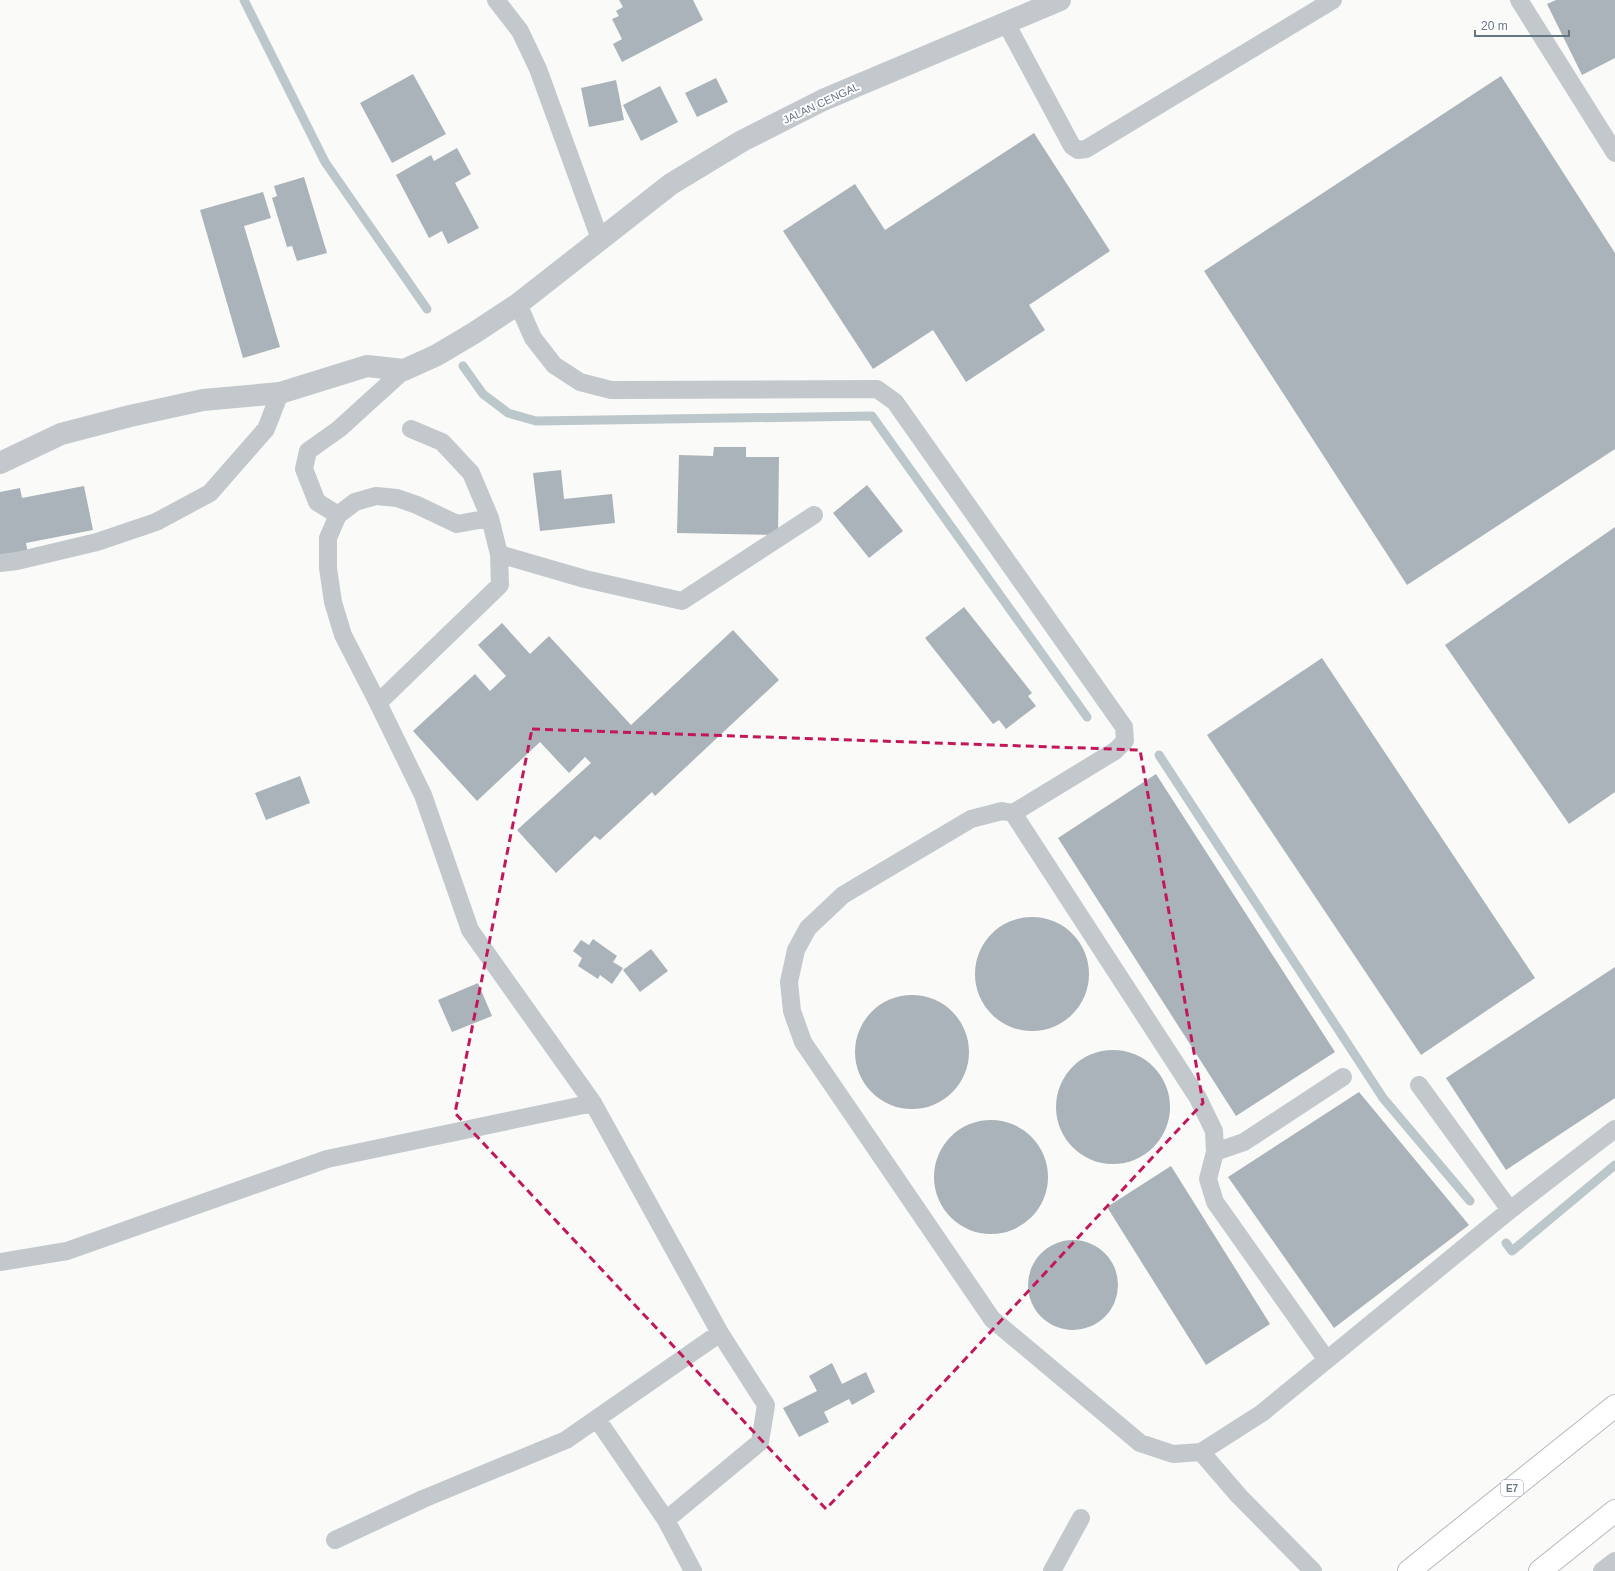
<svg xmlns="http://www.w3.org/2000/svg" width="1615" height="1571" viewBox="0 0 1615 1571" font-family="Arial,sans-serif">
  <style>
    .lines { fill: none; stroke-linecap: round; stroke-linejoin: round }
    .stream { stroke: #bbc7cb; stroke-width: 9 }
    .building { fill: #aab3b9 }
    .motorway-casing { stroke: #b4b9bd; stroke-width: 24 }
    .service { stroke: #c3c8cc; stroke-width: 18 }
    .minor { stroke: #c3c8cc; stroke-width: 22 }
    .motorway { stroke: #fff; stroke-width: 22 }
    .marked { fill: none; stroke: #c2185b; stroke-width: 3; stroke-dasharray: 8 5; stroke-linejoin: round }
    .labels { text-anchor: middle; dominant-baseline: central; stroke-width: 4; stroke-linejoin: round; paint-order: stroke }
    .shield { fill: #fff; stroke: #939fa8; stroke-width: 1 }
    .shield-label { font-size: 10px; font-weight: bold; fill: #657683 }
    .street-label { font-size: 11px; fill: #657683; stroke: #fff }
  </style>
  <rect width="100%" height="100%" fill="#fafaf8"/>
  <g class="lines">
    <!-- stream -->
    <path class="stream" d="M244,0L325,162L427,309
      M463,366L483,394L508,413L536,421L872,416L1087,717
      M1159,755L1383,1098L1470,1201
      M1506,1243L1512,1251L1615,1165"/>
  </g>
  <!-- building -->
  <path class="building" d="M619,0H693L703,20L622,62L613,44L622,39L612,19L619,16L616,11L623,7Z
    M1556,0H1615V58L1582,75L1547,4Z
    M413,74L446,134L392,163L360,103Z
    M1501,76L1615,253V449L1407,585L1204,271Z
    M716,78L728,102L697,117L685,93Z
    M616,80L624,120L589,127L581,88Z
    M660,86L678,122L641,141L623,105Z
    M1034,133L1110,251L1029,305L1045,330L966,382L933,330L873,369L783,231L855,184L885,230Z
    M457,148L471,174L455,183L479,228L448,244L442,231L429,238L396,175L431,155L434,161Z
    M304,177L327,253L297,261L292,246L287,247L272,198L277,196L274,186Z
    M263,192L271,218L244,226L280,347L243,358L200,210Z
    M714,447H746V457H779L778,535L677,533L679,455L713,456Z
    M561,470L564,499L612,494L615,523L540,531L533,473Z
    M867,485L903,531L869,558L833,513Z
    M84,486L93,530L26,543L28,553L0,558V492L20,488L22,498Z
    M1615,527V792L1569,824L1445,645Z
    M964,607L1032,693L1028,696L1036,706L1006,729L999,720L993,724L925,638Z
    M502,623L530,654L549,636L631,725L733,630L779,680L655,796L652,792L600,840L595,836L556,873L517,830L591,763L585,757L569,773L540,742L477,801L413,731L475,674L490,691L506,676L478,645Z
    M1322,658L1535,978L1421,1055L1207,735Z
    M1156,774L1335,1052L1236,1116L1058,838Z
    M300,776L310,803L266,820L255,793Z
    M975 974a57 57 0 1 1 114 0a57 57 0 1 1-114 0Z
    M593,939L617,956L613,962L623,968L612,984L600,975L598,979L578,966L582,958L573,951L581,940L589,945Z
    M651,949L668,971L640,992L623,970Z
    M1615,967V1098L1506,1170L1446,1078Z
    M478,983L492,1016L452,1032L438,1000Z
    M855 1052a57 57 0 1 1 114 0a57 57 0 1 1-114 0Z
    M1056 1107a57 57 0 1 1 114 0a57 57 0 1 1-114 0Z
    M1359,1092L1469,1225L1334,1328L1228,1177Z
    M934 1177a57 57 0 1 1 114 0a57 57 0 1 1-114 0Z
    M1171,1166L1270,1324L1206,1365L1107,1207Z
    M1028 1285a45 45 0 1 1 90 0a45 45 0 1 1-90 0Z
    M832,1363L842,1384L866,1372L875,1392L852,1405L849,1399L824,1412L829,1422L799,1437L783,1408L817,1391L809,1376Z"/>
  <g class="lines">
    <!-- motorway casing -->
    <g class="motorway-casing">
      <path id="motorway" d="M1409,1571L1615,1406
        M1540,1571L1615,1511"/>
    </g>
    <!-- service -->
    <path class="service" d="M496,0L520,31L538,69L600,239
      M1519,0L1615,153
      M1006,23L1072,146L1078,150L1086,149L1333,0
      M518,304L533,338L554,365L580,382L611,390L877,389L895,402L1124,727L1125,741L1115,751L1013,813
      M338,515L317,502L304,469L308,451L339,429L404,370
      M499,554L585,579L682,601L814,515
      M0,563L17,561L97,542L156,522L210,493L266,429L280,393
      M378,703L343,635L333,602L328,568V538L338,515L355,502L376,496L397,498L417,505L457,524L490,518
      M1419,1085L1510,1210
      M1215,1152L1244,1142L1343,1077
      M0,1262L67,1251L327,1159L593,1103
      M597,1419L666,1520L693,1571
      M1201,1452L1262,1413L1510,1210L1615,1129
      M666,1520L760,1442L766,1405L720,1333
      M335,1540L423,1499L566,1440L720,1333L593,1103L470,930L423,795L378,703L500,585L499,554L490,518L471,473L442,442L411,429
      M1052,1571L1081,1518
      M1313,1571L1239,1496L1201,1452L1173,1454L1140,1443L992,1319L803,1042L792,1011L789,982L796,950L808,928L843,895L971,819L1002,811L1013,813L1198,1098L1214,1131L1215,1152L1208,1179L1215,1202L1326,1359
      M1602,1571L1615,1561"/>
    <!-- minor -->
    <path class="minor" d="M0,463L61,434L130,416L203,400L280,393L367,366L404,370L437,355L474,333L518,304L671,184L742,141L823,100L1060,0"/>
    <!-- motorway -->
    <use href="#motorway" class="motorway"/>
  </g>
  <!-- marked area -->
  <path class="marked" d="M532,729L1140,750L1203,1103L826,1509L455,1113Z"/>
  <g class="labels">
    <!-- shield labels -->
    <rect class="shield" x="1501" y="1480" width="22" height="16" rx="3"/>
    <g class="shield-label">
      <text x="1512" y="1488">E7</text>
    </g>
    <!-- street labels -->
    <g class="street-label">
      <text transform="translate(821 103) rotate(-25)">JALAN CENGAL</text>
    </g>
  </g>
  <!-- scale -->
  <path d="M1475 30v6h94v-6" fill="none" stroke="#657683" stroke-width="2"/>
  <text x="1481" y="30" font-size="12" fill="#657683" stroke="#ffffff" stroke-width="3" paint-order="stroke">20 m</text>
</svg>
